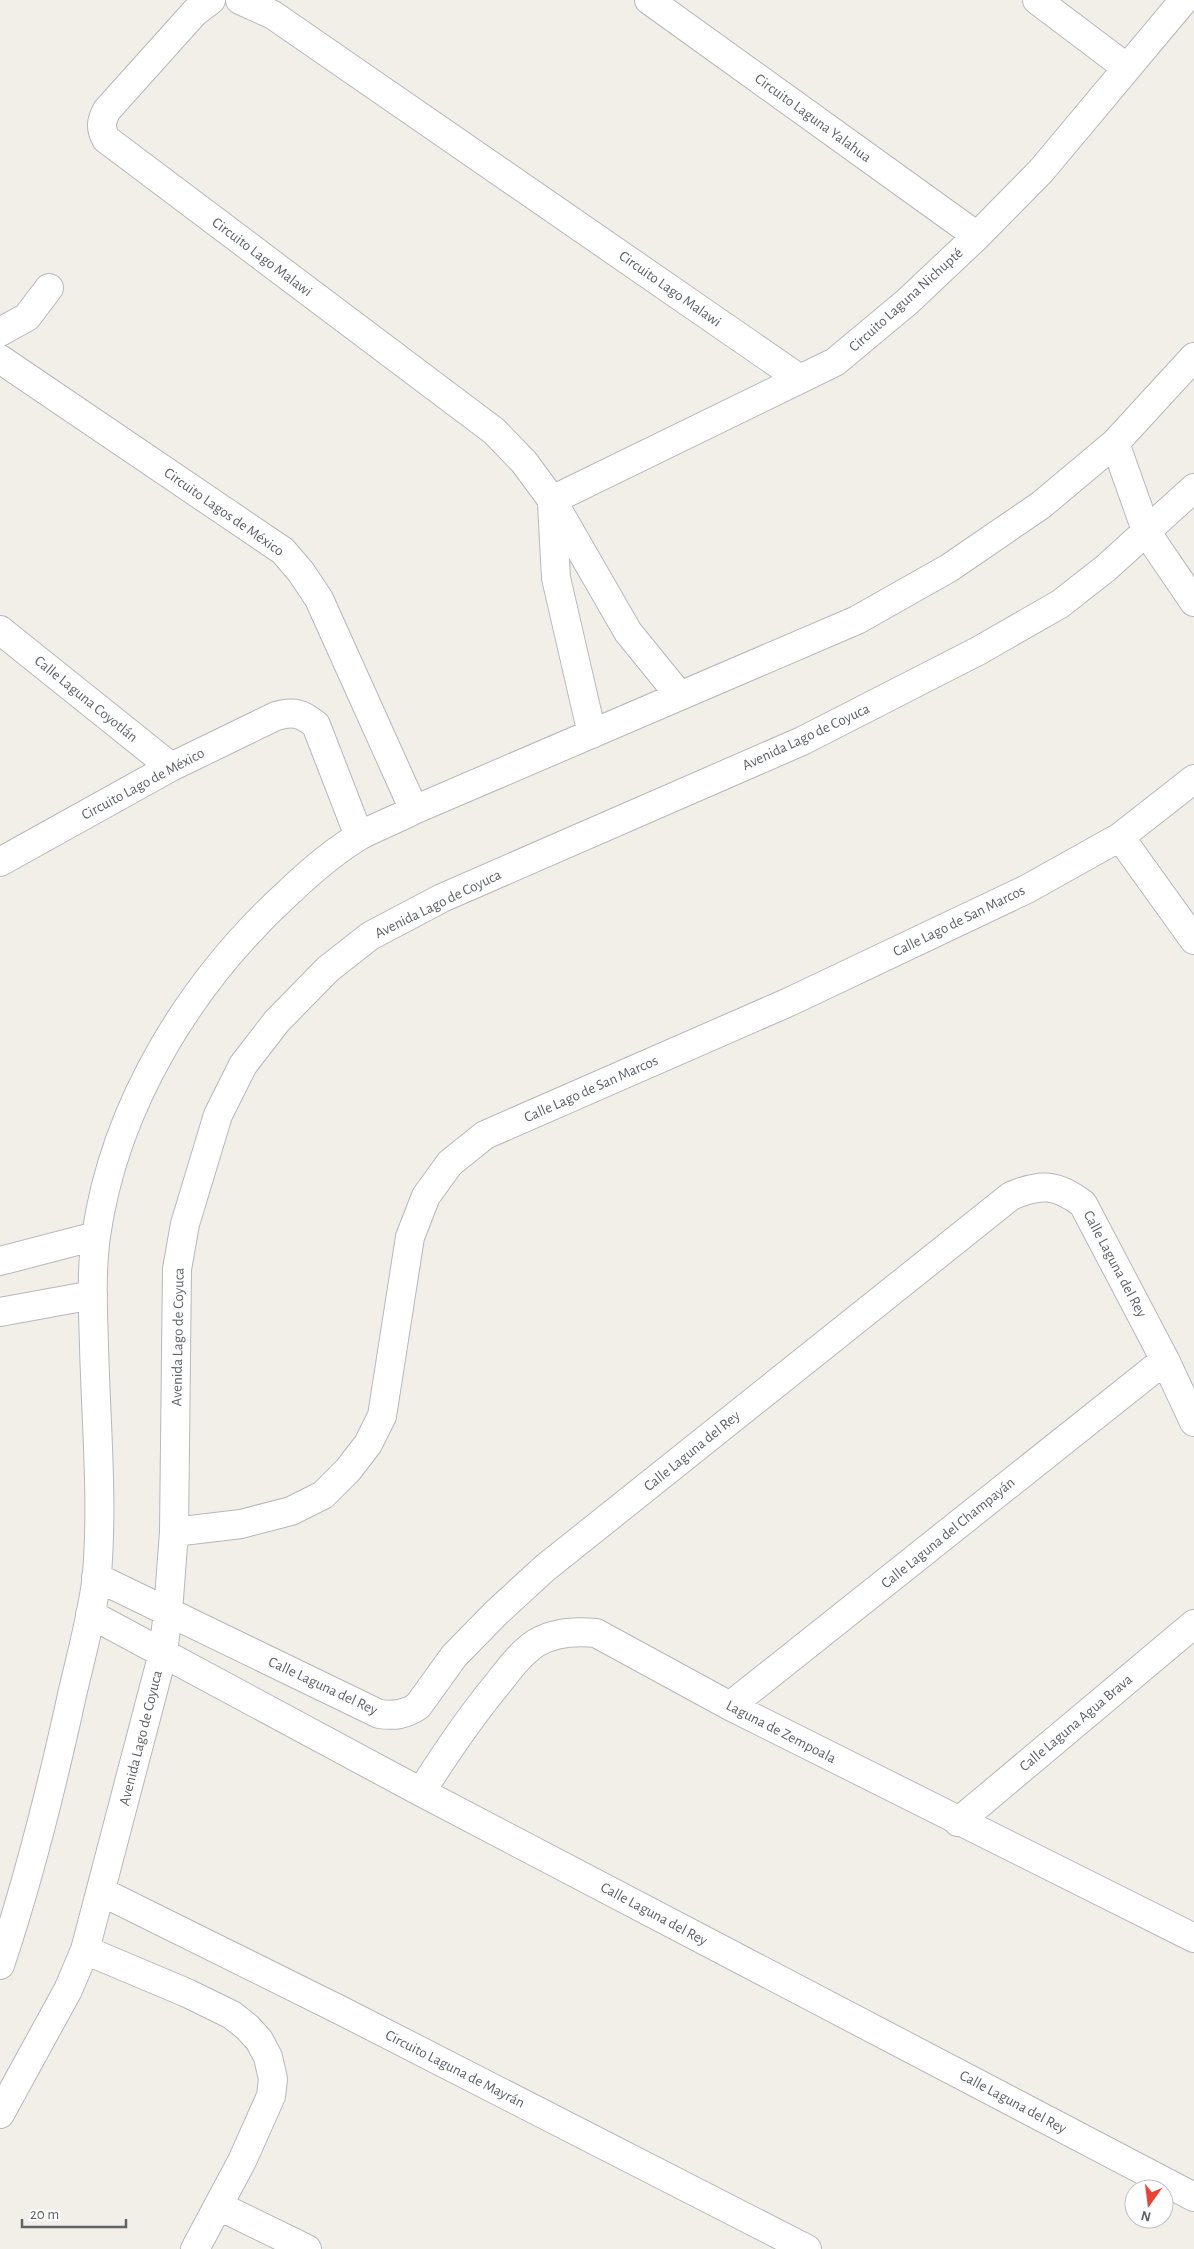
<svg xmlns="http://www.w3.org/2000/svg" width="1194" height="2249" viewBox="0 0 1194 2249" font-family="'Alegreya Sans',sans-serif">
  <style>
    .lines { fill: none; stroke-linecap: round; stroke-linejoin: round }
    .minor-casing { stroke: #b5b8bc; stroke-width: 30 }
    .minor { stroke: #fff; stroke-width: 28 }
    .labels { text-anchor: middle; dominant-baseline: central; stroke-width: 4.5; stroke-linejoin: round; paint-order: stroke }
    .street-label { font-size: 15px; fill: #5f6368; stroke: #fff }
  </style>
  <rect width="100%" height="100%" fill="#f1efe8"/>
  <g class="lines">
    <!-- minor casing -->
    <g class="minor-casing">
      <path id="minor" d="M211,0L195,12L107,110C101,121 100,128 106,139L494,431L524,462L552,500L628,632L680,696
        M240,0L273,15L800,379
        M649,0L977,236
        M1037,0L1127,68
        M0,332L27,317L49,288
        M0,359L283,551L301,572L319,599L414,810
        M1115,443L1147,533L1194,602
        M552,500L835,362L907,302L977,236L1041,171L1184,0
        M552,504L556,578L592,734
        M0,630L171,767
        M1120,837L1194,940
        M0,862L171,767L276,716C293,711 302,713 316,725L359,836
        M0,1261L96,1236
        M0,1312L93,1295
        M174,1532L241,1524L291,1511L323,1495L348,1470L368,1444L382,1416L410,1237L426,1196L450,1163L485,1135L789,1002L1027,889L1120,837L1194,779
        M96,1577L379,1714C394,1716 405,1715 418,1706L454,1656L496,1613L545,1568L1011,1196C1041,1183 1057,1184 1083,1204L1165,1360L1194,1422
        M90,1614L421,1792L1194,2197
        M730,1706L1165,1360
        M421,1792C445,1754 470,1717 499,1682C510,1668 521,1653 536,1643C554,1632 575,1631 596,1633L730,1706L1194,1938
        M958,1822L1194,1624
        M102,1892L342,2011L807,2249
        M85,1950L187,1993L232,2015L247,2027L259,2040L268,2057L273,2079L271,2096L242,2161L195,2249
        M0,1965C30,1876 52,1786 72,1695C81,1655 93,1614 97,1574C103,1499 96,1422 94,1346C93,1310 91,1272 96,1236C115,1103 192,980 290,891C311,871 336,850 361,835C378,826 397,819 414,810L857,620L949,568L1041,505L1115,443L1194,357
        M0,2114L68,1990L85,1950L163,1653L168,1612L174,1532L177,1269L185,1224L218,1115L243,1065L277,1021L328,969L370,936L442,898L802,741L978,651L1060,604L1106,568L1194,488
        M219,2206L307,2249"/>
    </g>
    <!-- minor -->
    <use href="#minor" class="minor"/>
  </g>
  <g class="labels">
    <!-- street labels -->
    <g class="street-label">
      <text transform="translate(813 118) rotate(36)">Circuito Laguna Yalahua</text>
      <text transform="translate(262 257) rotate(37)">Circuito Lago Malawi</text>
      <text transform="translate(670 289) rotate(35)">Circuito Lago Malawi</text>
      <text transform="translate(906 300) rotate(-42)">Circuito Laguna Nichupté</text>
      <text transform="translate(224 512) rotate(35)">Circuito Lagos de México</text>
      <text transform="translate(86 699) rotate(39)">Calle Laguna Coyotlán</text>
      <text transform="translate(806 737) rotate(-25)">Avenida Lago de Coyuca</text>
      <text transform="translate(143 784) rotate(-28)">Circuito Lago de México</text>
      <text transform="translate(438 904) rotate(-26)">Avenida Lago de Coyuca</text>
      <text transform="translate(959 921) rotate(-26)">Calle Lago de San Marcos</text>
      <text transform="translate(591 1089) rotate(-24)">Calle Lago de San Marcos</text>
      <text transform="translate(1115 1264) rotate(62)">Calle Laguna del Rey</text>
      <text transform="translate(178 1337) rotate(-89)">Avenida Lago de Coyuca</text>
      <text transform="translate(692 1451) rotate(-39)">Calle Laguna del Rey</text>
      <text transform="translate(948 1533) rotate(-39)">Calle Laguna del Champayán</text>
      <text transform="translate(323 1686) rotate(25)">Calle Laguna del Rey</text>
      <text transform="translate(1076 1723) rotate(-40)">Calle Laguna Agua Brava</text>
      <text transform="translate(781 1732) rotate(27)">Laguna de Zempoala</text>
      <text transform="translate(141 1738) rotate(-76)">Avenida Lago de Coyuca</text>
      <text transform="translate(654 1914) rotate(28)">Calle Laguna del Rey</text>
      <text transform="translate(455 2069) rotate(27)">Circuito Laguna de Mayrán</text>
      <text transform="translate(1013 2102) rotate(28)">Calle Laguna del Rey</text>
    </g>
  </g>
  <!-- north arrow -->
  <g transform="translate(1149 2204) rotate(194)"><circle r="24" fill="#ffffff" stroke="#bfc1c3"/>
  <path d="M0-4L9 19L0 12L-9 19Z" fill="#ea4335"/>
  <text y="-8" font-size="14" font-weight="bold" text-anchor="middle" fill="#5f6368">N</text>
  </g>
  <!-- scale -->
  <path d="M22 2219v8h104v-8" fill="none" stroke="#5f6368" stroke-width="2.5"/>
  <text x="30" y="2219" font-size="15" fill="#5f6368" stroke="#ffffff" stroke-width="4" paint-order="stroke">20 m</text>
</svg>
